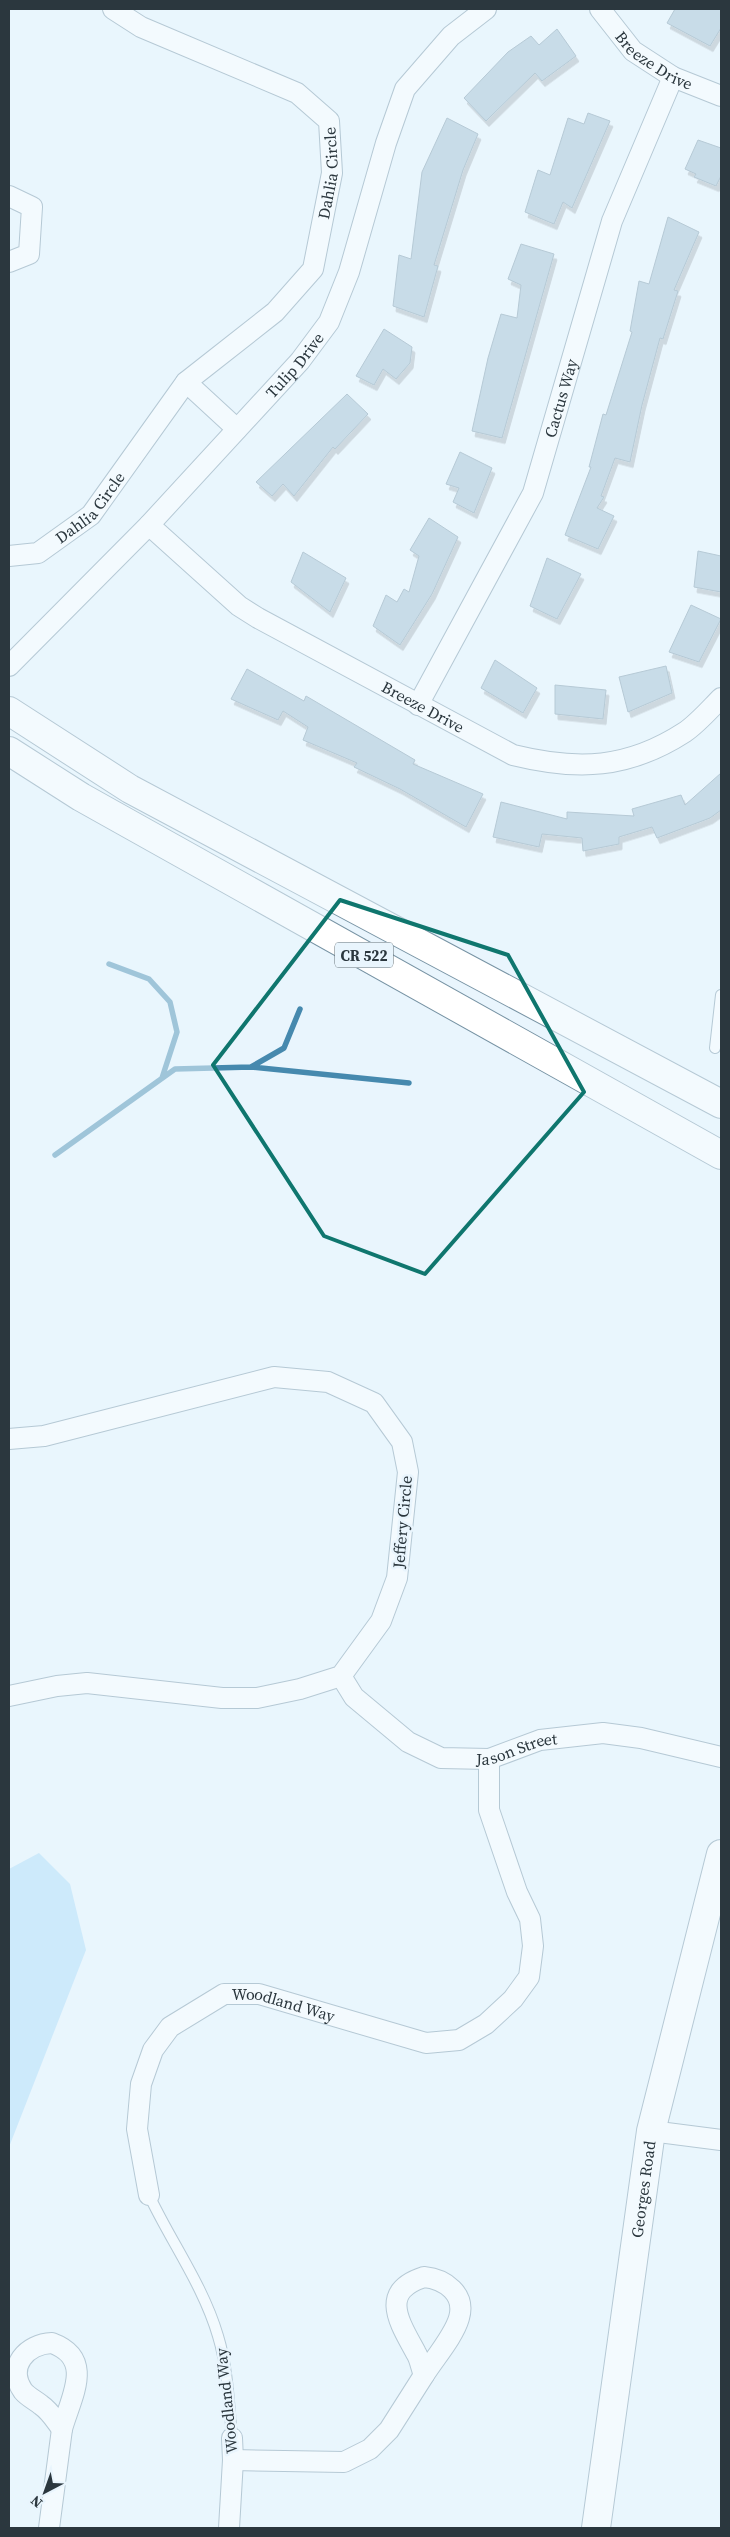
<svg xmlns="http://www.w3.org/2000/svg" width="730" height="2537" viewBox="0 0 730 2537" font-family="'Source Serif 4',serif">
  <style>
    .green { fill: #abdbf8 }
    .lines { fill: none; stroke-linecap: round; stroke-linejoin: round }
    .stream { stroke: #4689ae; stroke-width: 5.5 }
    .building { fill: #9fbcce; stroke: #7894a5; filter: url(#shadow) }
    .lane-casing { stroke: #7793a4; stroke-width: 12 }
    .street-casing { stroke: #7793a4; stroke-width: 22 }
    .secondary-casing { stroke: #7793a4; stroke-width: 30 }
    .primary-casing { stroke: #7793a4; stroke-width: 30 }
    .lane { stroke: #fff; stroke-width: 10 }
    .street { stroke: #fff; stroke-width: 20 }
    .secondary { stroke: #fff; stroke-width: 28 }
    .primary { stroke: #fff; stroke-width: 28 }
    .marked { fill: none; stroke: #0f766e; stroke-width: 4; stroke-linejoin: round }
    .labels { text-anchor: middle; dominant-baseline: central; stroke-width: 5; stroke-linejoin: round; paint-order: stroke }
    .shield { fill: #e9f5fd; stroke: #647077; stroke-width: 1 }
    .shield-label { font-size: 15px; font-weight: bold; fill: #2b373e }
    .street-label { font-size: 16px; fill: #2b373e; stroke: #e9f5fd }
  </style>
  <defs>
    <filter id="shadow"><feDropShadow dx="3" dy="5.5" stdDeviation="0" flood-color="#0004"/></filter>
  </defs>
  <rect width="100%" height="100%" fill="#e9f5fd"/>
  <!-- green -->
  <path class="green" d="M39,1853L70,1884L86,1950L9,2147V1869Z"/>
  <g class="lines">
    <!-- stream -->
    <path class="stream" d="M109,964L149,979L170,1002L177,1032L162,1078
      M251,1067L284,1048L300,1009
      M55,1155L175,1069L251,1067L409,1083"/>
  </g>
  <!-- building -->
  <path class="building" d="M675,9H721V28L710,46L667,23Z
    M557,29L576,56L542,81L535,73L486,121L464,98L508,52L531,36L539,45Z
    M588,113L610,121L572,208L563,202L554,224L525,212L538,170L550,175L568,118L584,124Z
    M447,118L478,134L463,170L434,265L438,266L424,317L393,306L399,255L411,259L422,172Z
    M698,140L721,148V176L716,186L694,177L696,174L685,169Z
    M668,217L699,232L674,290L678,291L663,339L660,338L642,405L630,462L615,458L601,496L604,497L597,508L614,516L598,549L565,535L591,467H589L603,414L606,415L632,332L630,331L639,281L649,284Z
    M521,244L554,254L502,438L472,431L488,358L501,314L517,318L521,285L508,279Z
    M384,329L412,347L410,363L396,379L383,369L374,385L356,376Z
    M347,394L368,414L335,449L333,447L294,496L283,484L272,496L256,482Z
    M460,452L492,468L474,513L453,502L459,488L446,484Z
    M429,518L458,537L432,594L400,645L373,626L386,595L397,602L404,589L409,592L419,556L410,550Z
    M698,551L721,556V592L694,587Z
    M303,552L346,578L330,612L291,582Z
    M547,558L581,574L557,619L530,606Z
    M691,605L721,619L699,662L669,652Z
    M495,660L537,688L523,713L481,688Z
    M666,666L672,693L628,712L619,677Z
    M247,669L304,701L306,696L415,760L413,764L483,794L466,827L400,789L354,767L357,763L303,740L308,727L283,711L278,720L231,699Z
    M555,685L606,690L603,719L555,714Z
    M721,773V810L710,818L657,838L652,827L619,837V844L583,851L582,838L542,834L539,847L493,837L501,802L567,819V812L634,816L632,809L681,795L685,805Z"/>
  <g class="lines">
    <!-- lane casing -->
    <g class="lane-casing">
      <path id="lane" d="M715,1048L721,995
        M149,2195C171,2242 203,2285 218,2336C228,2369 229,2404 232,2438"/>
    </g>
    <!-- street casing -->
    <g class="street-casing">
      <g id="street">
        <path id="s1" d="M600,9L633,51L673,77L721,96"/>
        <path d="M9,196L32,207L29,254L9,262"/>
        <path d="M186,382L237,429"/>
        <path id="s2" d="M149,525L239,606L258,618L513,755C578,771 628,769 685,732C698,723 710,709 721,698"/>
        <path id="s3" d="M9,556L38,553L91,515L186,382L275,312L313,269L332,173L329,121L297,93L141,27L113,9"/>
        <path id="s4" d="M9,666L149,525L300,361L329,322L349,272L386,143L405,89L451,36L486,9"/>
        <path id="s5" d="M418,705L533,493L612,221L673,77"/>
        <path d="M9,1439L44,1436L274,1377L328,1382L374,1403L402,1442L408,1472L397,1578L381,1621L341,1676L300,1689L257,1698H222L87,1683L57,1686L9,1696"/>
        <path id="s6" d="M341,1676L354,1697L408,1742L441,1758L489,1759L540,1740L603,1733L641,1738L721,1757"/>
        <path d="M651,2131L721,2140"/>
        <path id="s7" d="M149,2195L137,2129L141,2084L153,2050L170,2027L224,1994H259L426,2043L459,2040L486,2024L513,1999L529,1977L533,1946L530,1919L517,1892L489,1810V1759"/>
        <path d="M424,2277C445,2279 466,2294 459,2318C454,2336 434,2359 424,2375C421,2368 420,2359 416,2353C400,2323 378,2292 424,2277Z"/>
        <path d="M52,2343C95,2359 71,2397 62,2429C55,2420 50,2411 41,2405C35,2400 28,2397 23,2391C6,2366 27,2344 52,2343Z"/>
        <path d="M233,2460L344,2462L370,2449L389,2430L424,2375"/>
        <path d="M49,2528L62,2429"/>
        <path d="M229,2528L233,2460L232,2438"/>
      </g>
    </g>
    <!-- secondary casing -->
    <g class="secondary-casing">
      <g id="secondary">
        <path id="s8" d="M596,2528L651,2131L721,1854"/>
      </g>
    </g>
    <!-- primary casing -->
    <g class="primary-casing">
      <path id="primary" d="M9,711L130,789L721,1104
        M9,751L81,797L721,1155"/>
    </g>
    <!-- lane -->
    <use href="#lane" class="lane"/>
    <!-- street -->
    <use href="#street" class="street"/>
    <!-- secondary -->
    <use href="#secondary" class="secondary"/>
    <!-- primary -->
    <use href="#primary" class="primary"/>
  </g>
  <!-- marked area -->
  <path d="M0 0H730V2537H0ZM340,900L508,955L584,1092L425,1274L324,1236L213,1065Z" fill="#e9f5fd" fill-opacity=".55" fill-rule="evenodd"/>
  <path class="marked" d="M340,900L508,955L584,1092L425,1274L324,1236L213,1065Z"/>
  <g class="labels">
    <!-- shield labels -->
    <rect class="shield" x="335" y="942.5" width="58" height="25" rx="4"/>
    <g class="shield-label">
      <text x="364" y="955">CR 522</text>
    </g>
    <!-- street labels -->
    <g class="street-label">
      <text stroke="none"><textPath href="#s1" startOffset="76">Breeze Drive</textPath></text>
      <text stroke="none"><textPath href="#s3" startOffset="526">Dahlia Circle</textPath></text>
      <text stroke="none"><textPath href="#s4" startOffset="415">Tulip Drive</textPath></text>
      <text stroke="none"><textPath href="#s5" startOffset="340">Cactus Way</textPath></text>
      <text stroke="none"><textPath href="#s3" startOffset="99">Dahlia Circle</textPath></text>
      <text stroke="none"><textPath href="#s2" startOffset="331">Breeze Drive</textPath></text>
      <text transform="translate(402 1522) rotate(-85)">Jeffery Circle</text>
      <text stroke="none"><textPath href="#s6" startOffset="209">Jason Street</textPath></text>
      <text stroke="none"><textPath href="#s7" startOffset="301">Woodland Way</textPath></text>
      <text stroke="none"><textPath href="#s8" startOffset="342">Georges Road</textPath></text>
      <text transform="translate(226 2401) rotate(-96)">Woodland Way</text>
    </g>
  </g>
  <!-- border -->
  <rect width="730" height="2537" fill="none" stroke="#2b373e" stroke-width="20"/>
  <!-- north arrow -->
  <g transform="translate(45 2492) rotate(221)" stroke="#e9f5fd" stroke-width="4" paint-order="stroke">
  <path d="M0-4L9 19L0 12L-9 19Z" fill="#2b373e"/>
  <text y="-8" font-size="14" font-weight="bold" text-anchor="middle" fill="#2b373e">N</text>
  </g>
</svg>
